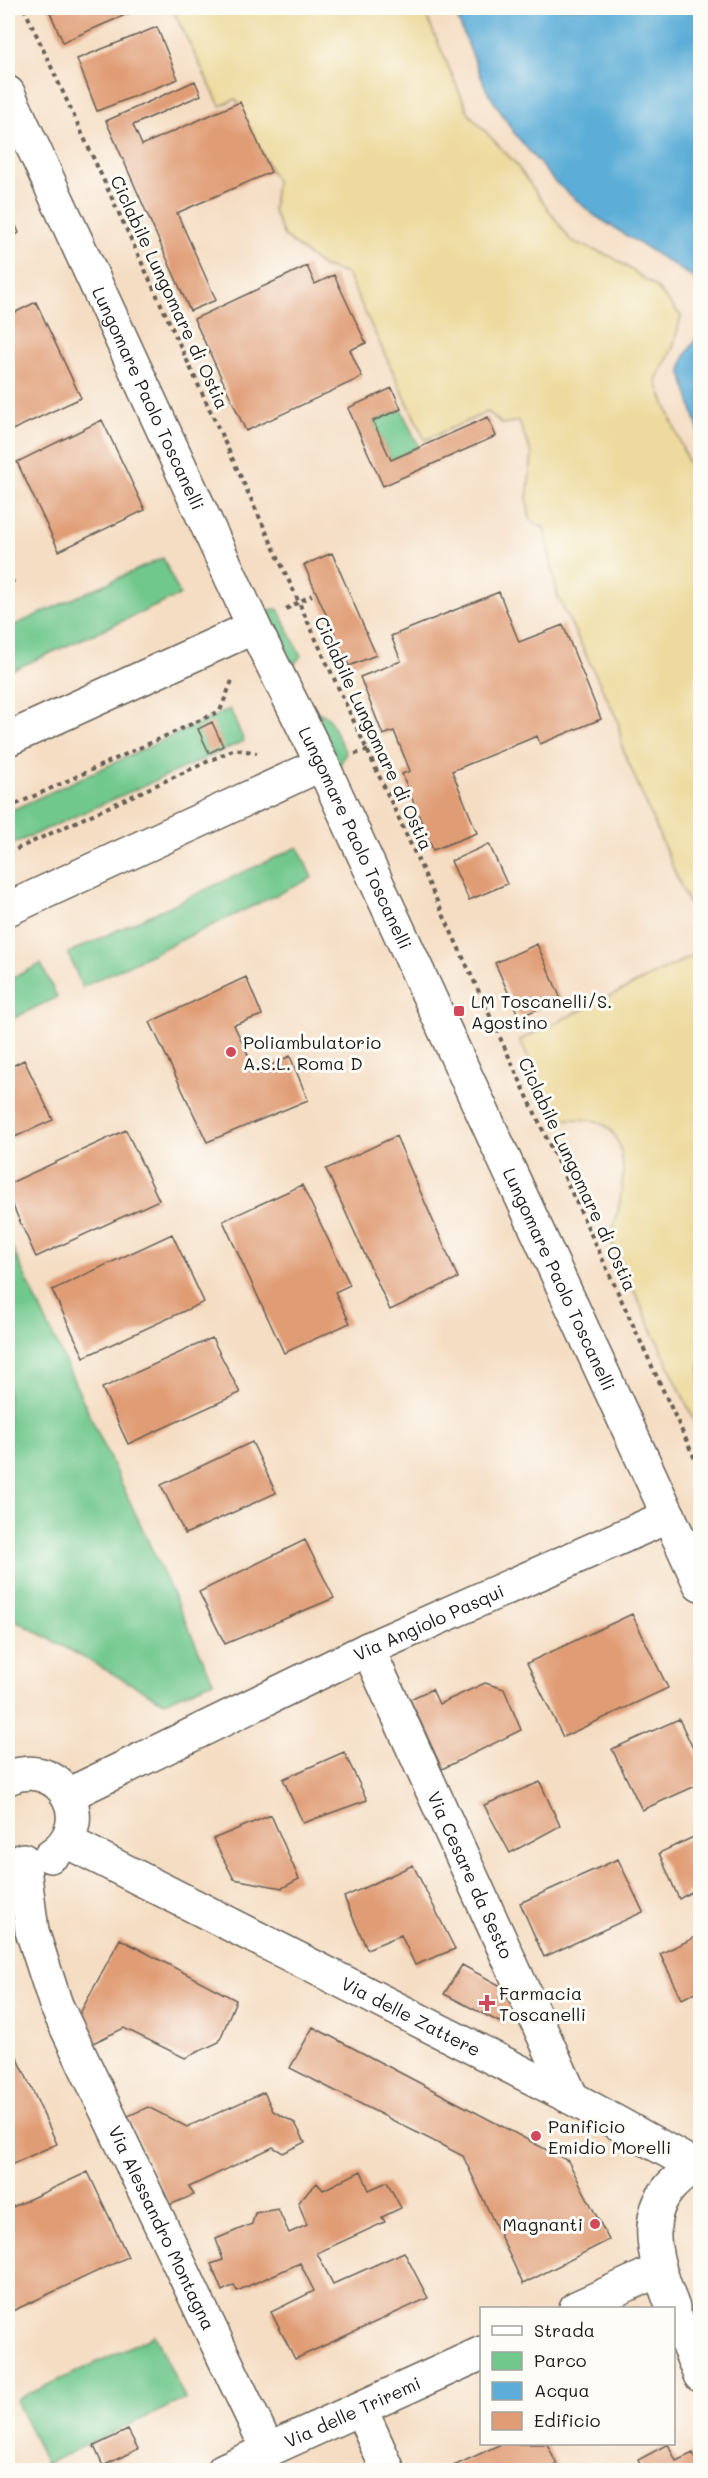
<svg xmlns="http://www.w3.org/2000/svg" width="708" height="2478" viewBox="0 0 708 2478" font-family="Mali,sans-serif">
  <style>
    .green { fill: #71c88d; stroke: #467254; stroke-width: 1.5 }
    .sand { fill: #eeda9e; stroke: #857b5d; stroke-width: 1.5 }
    .water { fill: #5cadd7; stroke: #3c647a; stroke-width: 1.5 }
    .building { fill: #e09c75 }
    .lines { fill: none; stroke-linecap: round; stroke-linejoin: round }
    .minor-casing { stroke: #686056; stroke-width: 36 }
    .tertiary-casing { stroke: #686056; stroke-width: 36 }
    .path { stroke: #686056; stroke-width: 4; stroke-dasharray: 4.5 4.5; stroke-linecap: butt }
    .minor { stroke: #fff; stroke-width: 33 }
    .tertiary { stroke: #fff; stroke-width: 33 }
    .poi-dot { fill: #d1495b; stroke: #fdfcf7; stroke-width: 2 }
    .labels { text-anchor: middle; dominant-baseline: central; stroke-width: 6; stroke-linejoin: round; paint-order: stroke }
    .street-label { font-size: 18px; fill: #1c1c1c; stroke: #fdfcf7 }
    .poi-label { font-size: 18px; fill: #1c1c1c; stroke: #fdfcf7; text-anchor: start }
  </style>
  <rect width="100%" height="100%" fill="#fdfcf7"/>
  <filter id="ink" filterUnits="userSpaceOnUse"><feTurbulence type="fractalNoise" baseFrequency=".0167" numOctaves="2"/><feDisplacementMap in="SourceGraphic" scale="12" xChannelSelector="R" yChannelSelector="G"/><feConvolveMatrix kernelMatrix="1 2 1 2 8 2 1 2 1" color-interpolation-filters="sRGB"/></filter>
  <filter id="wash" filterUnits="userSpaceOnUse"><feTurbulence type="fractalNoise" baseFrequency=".008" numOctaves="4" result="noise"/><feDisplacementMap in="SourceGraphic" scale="24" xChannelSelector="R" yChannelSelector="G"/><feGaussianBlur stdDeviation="1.35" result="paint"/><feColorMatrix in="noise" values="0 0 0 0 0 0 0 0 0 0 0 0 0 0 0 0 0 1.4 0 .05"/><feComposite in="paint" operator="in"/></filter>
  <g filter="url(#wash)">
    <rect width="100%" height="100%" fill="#f5ddc3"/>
    <!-- green -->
    <path class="green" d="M401,409L419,447L391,460L373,421Z
      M163,558L180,595L8,672V628Z
      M278,609L301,656L290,669L263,610Z
      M230,709L244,741L8,846V812Z
      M314,710L328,717L346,753L337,771L309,713Z
      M298,847L312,878L82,987L68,953Z
      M41,964L57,997L8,1021V980Z
      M8,1239L213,1681L164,1702L8,1616Z
      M155,2335L185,2399L46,2464L16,2400Z"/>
    <!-- sand -->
    <path class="sand" d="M172,8H423L469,114L515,163L571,241L612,257L655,286L681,316L673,348L656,380L700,493V897L688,903L622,747L618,721L558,597L544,528L530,520L527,499L532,455L519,421L502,424L488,412L425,440L347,274L322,266L284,236L273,210L276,181L236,99L220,106Z
      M700,952V1433L610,1239C620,1210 636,1144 603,1124C592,1117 570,1120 557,1119L520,1040Z"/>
    <!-- water -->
    <path class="water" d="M453,8H700V286L693,277L595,216L554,181L515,134L487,91Z
      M700,332V436L681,371L684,358Z"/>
    <g id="blocks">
      <!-- building -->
      <path class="building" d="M48,8H141L63,42Z
        M157,27L178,79L97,111L77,59Z
        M195,81L201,95L133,125L142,145L240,102L271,172L177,213L216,300L190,311L106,121Z
        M8,207L19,233L8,239Z
        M307,266L315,284L334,275L366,343L350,350L362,377L246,431L194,319Z
        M36,302L81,398L8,432V316Z
        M392,388L401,409L373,421L391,460L488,417L496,436L383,486L348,408Z
        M102,420L145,510L59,551L17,462Z
        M332,553L376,655L349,666L304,565Z
        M8,569L14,582L8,585Z
        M499,592L519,642L563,625L601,719L540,744L537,736L452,771L477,833L433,850L402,774L410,771L394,731L383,735L360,677L401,661L391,636Z
        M212,722L223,746L209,753L198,729Z
        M489,844L507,884L469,900L451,861Z
        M537,944L561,999L519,1017L495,963Z
        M246,977L262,1015L234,1025L256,1072L290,1056L308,1100L207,1142L150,1022Z
        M24,1060L53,1120L8,1140V1068Z
        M126,1130L159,1200L36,1257L8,1195V1184Z
        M396,1136L458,1278L390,1310L326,1169Z
        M302,1185L350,1285L335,1292L350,1323L284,1353L223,1221Z
        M172,1234L204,1302L84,1357L52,1290Z
        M212,1338L240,1393L128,1444L102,1388Z
        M252,1442L276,1493L185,1534L161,1485Z
        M305,1540L334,1598L225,1644L199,1592Z
        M632,1614L668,1688L563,1737L527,1663Z
        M485,1683L504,1689L521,1730L442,1769L410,1699L432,1689L439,1704Z
        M679,1719L700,1763V1784L642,1810L612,1749Z
        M344,1752L367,1800L303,1823L283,1779Z
        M540,1782L560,1826L510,1853L484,1805Z
        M271,1815L299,1879L282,1888L234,1879L213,1839Z
        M700,1834V1887L679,1899L659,1853Z
        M618,1859L643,1912L544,1957L520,1903Z
        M413,1865L455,1949L415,1965L401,1935L367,1949L344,1897Z
        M700,1935V1990L682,1999L660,1954Z
        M120,1939L236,2000L219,2042L185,2058L124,2028L93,2043L79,2015Z
        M462,1965L503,1987L516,2013L503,2024L444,1994Z
        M313,2027L568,2161L609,2240L523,2284L463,2156L290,2068Z
        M8,2037L57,2144L8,2166Z
        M264,2092L273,2111L295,2123L305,2142L283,2153L273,2147L189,2187L194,2195L169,2205L128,2116L148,2107L187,2127Z
        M361,2171L369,2190L387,2182L401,2208L382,2217L385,2222L317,2253L333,2284L404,2252L428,2298L295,2359L271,2312L314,2291L300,2263L237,2291L234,2285L222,2291L211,2264L223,2260L216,2239L252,2224L255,2213L278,2209L289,2233L307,2225L298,2202L317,2183L323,2190Z
        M88,2172L128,2257L8,2313V2209Z
        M128,2430L138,2449L103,2466L94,2446Z
        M501,2444H547L557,2465L545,2470H445Z
        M668,2444L676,2461L693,2453L700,2470H643L638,2460Z"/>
    </g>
  </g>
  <g filter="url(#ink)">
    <use href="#blocks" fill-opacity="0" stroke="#686056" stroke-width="1.5"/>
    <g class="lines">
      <!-- minor casing -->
      <g class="minor-casing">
        <g id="minor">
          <path id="s1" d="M368,1649L572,2098"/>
          <path d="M8,1778C62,1755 100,1824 50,1856"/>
          <path id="s2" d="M68,1795L368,1649L669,1516"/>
          <path id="s3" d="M66,1841L572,2098L697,2167"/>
          <path id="s4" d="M23,1860L32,1931L56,2005L268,2450"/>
          <path d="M576,2308L659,2270"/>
          <path d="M673,2308C652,2253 634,2198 700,2165"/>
          <path d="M679,2324L700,2375"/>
          <path d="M361,2410L388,2470"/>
          <path id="s5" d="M224,2470L482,2353"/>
        </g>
      </g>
      <!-- tertiary casing -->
      <g class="tertiary-casing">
        <g id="tertiary">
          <path id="s6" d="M8,93L254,627L322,764L700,1584"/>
          <path d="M8,739L254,627"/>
          <path d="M8,909L322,764"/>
        </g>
      </g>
      <!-- path -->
      <path class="path" d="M24,8L700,1470
        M286,609L312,595
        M355,754L381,747
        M8,808L220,711L233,678
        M8,853L235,749L257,753"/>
      <!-- minor -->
      <use href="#minor" class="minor"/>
      <!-- tertiary -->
      <use href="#tertiary" class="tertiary"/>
    </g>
  </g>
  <!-- markers -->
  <g class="poi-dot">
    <rect x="453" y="1005" width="12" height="12" rx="3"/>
    <circle cx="231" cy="1052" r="6"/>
    <path d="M484 1994h6v6h6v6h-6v6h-6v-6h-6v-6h6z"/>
    <circle cx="536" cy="2136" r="6"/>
    <circle cx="595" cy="2224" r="6"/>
  </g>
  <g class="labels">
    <!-- street labels -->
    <g class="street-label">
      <text transform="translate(170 292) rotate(65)">Ciclabile Lungomare di Ostia</text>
      <text stroke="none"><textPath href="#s6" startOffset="336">Lungomare Paolo Toscanelli</textPath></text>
      <text transform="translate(374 733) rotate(65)">Ciclabile Lungomare di Ostia</text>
      <text stroke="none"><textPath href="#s6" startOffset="822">Lungomare Paolo Toscanelli</textPath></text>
      <text transform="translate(578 1174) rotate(65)">Ciclabile Lungomare di Ostia</text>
      <text stroke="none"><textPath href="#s6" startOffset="1308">Lungomare Paolo Toscanelli</textPath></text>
      <text stroke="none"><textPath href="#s2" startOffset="400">Via Angiolo Pasqui</textPath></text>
      <text stroke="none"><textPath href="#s1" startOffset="248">Via Cesare da Sesto</textPath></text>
      <text stroke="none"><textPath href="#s3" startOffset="387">Via delle Zattere</textPath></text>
      <text stroke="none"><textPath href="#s4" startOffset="396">Via Alessandro Montagna</textPath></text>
      <text stroke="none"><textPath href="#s5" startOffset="141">Via delle Triremi</textPath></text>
    </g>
    <!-- poi labels -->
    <g class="poi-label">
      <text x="471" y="1001">LM Toscanelli/S.<tspan x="471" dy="21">Agostino</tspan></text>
      <text x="243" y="1042">Poliambulatorio<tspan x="243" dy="21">A.S.L. Roma D</tspan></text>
      <text x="499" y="1993">Farmacia<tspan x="499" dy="21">Toscanelli</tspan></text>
      <text x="548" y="2126">Panificio<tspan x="548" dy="21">Emidio Morelli</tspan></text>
      <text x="583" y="2224" text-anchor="end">Magnanti</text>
    </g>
  </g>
  <!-- margin -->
  <rect width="708" height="2478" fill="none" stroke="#fdfcf7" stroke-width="30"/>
  <!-- legend -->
  <rect x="480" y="2307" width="195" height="138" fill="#fdfcf7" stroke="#a3a29f" stroke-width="1.5"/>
  <rect x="492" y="2326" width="30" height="9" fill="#ffffff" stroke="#a3a29f" stroke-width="1.5"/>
  <text x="534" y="2337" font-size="18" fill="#1c1c1c">Strada</text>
  <rect x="492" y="2352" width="30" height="18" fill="#71c88d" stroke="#a3a29f" stroke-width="1.5"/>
  <text x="534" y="2367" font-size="18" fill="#1c1c1c">Parco</text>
  <rect x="492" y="2382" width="30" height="18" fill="#5cadd7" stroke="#a3a29f" stroke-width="1.5"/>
  <text x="534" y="2397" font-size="18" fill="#1c1c1c">Acqua</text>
  <rect x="492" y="2412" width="30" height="18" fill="#e09c75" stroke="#a3a29f" stroke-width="1.5"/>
  <text x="534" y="2427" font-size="18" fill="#1c1c1c">Edificio</text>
</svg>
